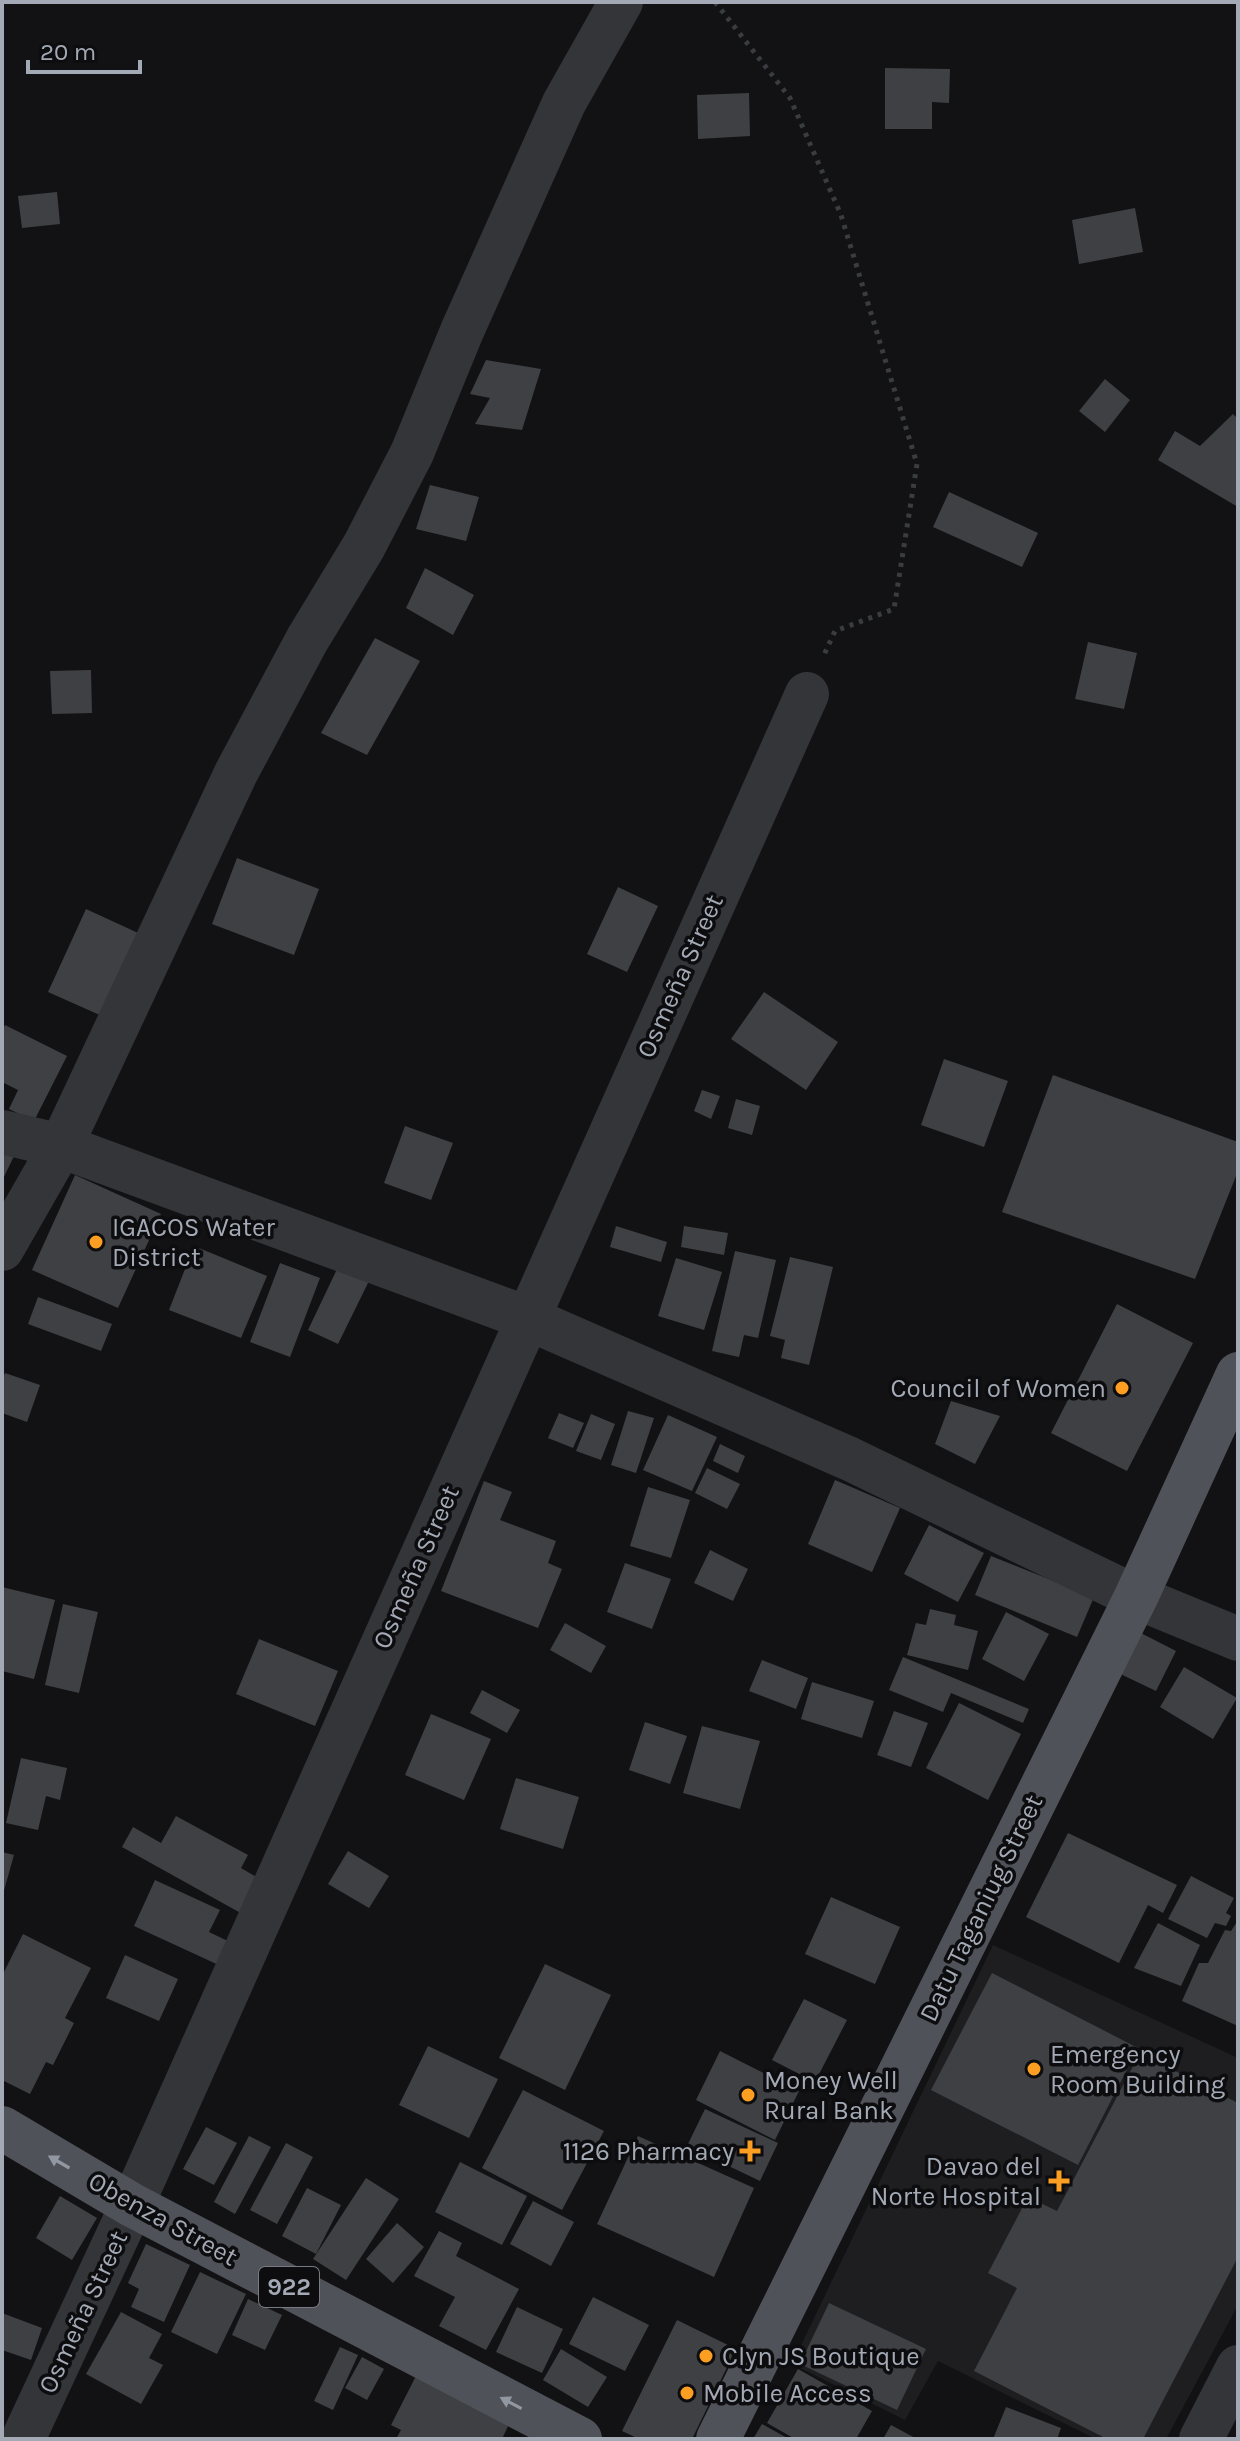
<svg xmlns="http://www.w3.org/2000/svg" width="1240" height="2441" viewBox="0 0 1240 2441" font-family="Karla,sans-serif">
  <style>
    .built { fill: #1e1e21 }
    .building { fill: #3e4044 }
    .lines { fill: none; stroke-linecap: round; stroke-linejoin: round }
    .path { stroke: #393c40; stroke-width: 5; stroke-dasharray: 4 6; stroke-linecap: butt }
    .minor { stroke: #333539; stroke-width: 44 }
    .major { stroke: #4f5258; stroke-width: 44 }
    .oneway { fill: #9298a2 }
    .poi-dot { fill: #fc9e22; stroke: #0d0d0f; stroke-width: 3 }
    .labels { text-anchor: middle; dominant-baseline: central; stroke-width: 7; stroke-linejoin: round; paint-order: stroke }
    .shield { fill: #0d0d0f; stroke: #767b83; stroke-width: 2 }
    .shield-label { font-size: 24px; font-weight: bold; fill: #a3aab5 }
    .street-label { font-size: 26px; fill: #a3aab5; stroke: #0d0d0f }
    .poi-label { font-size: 26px; fill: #a3aab5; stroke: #0d0d0f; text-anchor: start }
  </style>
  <rect width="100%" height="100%" fill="#121214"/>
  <!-- built -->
  <path class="built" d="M993,1945L1238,2058V2305L1166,2439H1096L938,2361L905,2420L792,2364Z"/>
  <!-- building -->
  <path class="building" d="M885,68L950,69L949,103L932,102V129H885Z
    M749,93L750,136L698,139L697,95Z
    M57,192L60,224L22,228L18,196Z
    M1135,208L1143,252L1079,264L1072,220Z
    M486,360L541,369L522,430L475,424L490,398L470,394Z
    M1105,379L1130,400L1105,432L1079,411Z
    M1233,414L1238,419V507L1158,460L1175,431L1200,446Z
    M430,485L479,497L466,541L416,529Z
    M949,492L1038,533L1022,567L933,527Z
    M425,568L474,595L453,635L406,608Z
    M375,638L420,661L367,755L321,733Z
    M1088,642L1137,653L1124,709L1075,699Z
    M91,670L92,713L52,714L50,671Z
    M237,858L319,889L294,955L212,924Z
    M618,887L658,906L627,972L587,954Z
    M86,909L149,938L111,1020L48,992Z
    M764,992L838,1042L806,1090L731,1039Z
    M5,1025L67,1056L34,1121L9,1109L18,1090L2,1082V1030Z
    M944,1059L1008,1081L984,1147L921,1125Z
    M1053,1075L1238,1142V1171L1195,1279L1002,1212Z
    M702,1090L720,1096L711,1119L694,1111Z
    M736,1099L760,1106L752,1135L728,1128Z
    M405,1126L453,1143L431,1200L384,1183Z
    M2,1150L14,1156L2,1181Z
    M75,1175L161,1214L118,1308L32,1270Z
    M616,1226L667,1242L661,1262L610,1247Z
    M684,1226L728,1233L724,1255L681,1247Z
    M194,1246L267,1276L241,1338L169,1310Z
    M735,1251L776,1260L758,1338L744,1335L739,1357L712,1351Z
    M790,1257L833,1267L809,1365L781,1358L785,1340L770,1336Z
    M676,1258L722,1272L704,1330L658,1316Z
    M280,1263L320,1278L290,1357L250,1342Z
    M338,1267L369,1281L338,1344L308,1330Z
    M38,1297L112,1324L101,1351L28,1324Z
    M1117,1304L1193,1343L1127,1471L1051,1433Z
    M5,1373L40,1385L27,1422L2,1413V1380Z
    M951,1401L1000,1416L975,1464L935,1444Z
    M628,1411L654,1418L636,1473L611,1465Z
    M559,1413L584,1423L573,1448L548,1438Z
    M591,1414L615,1424L601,1460L576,1451Z
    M668,1415L717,1437L692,1491L643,1470Z
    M720,1444L745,1456L738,1473L713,1461Z
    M707,1468L740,1484L727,1509L695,1493Z
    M835,1480L900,1508L872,1572L808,1544Z
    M484,1481L512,1492L500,1520L556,1541L548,1563L562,1569L538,1628L441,1591Z
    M648,1487L690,1500L671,1558L630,1546Z
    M929,1525L984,1553L958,1602L904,1574Z
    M710,1550L748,1569L733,1601L694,1583Z
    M991,1556L1094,1597L1077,1637L975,1595Z
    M625,1563L671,1579L652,1629L607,1612Z
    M2,1587L55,1600L34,1679L2,1671Z
    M63,1604L98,1612L79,1693L45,1685Z
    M930,1609L956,1615L954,1625L978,1631L968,1670L907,1655L916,1623L926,1625Z
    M1006,1612L1049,1634L1024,1681L982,1659Z
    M565,1623L606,1646L591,1673L550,1650Z
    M1133,1629L1176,1651L1156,1691L1112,1670Z
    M259,1639L338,1671L315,1726L236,1694Z
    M903,1657L1029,1709L1023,1723L951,1693L943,1712L889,1690Z
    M762,1660L808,1678L796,1709L749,1691Z
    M1184,1667L1237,1698L1213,1739L1160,1707Z
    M812,1682L874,1701L862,1738L801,1719Z
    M482,1690L520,1710L507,1733L470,1713Z
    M959,1703L1021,1734L988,1800L926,1768Z
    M894,1711L928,1723L911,1767L877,1755Z
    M431,1714L491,1739L464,1800L405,1775Z
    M645,1722L687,1736L670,1784L629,1770Z
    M702,1726L760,1741L740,1809L683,1793Z
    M21,1758L67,1768L60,1800L46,1796L38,1830L6,1823Z
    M516,1778L579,1797L563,1849L500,1829Z
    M176,1816L248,1855L241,1868L265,1882L246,1916L122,1847L133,1827L161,1843Z
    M1068,1833L1177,1885L1163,1913L1148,1905L1119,1963L1026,1917Z
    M348,1851L389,1876L369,1908L328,1884Z
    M2,1852L14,1855L3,1894H2Z
    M1191,1876L1234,1898L1226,1913L1231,1916L1226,1926L1215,1923L1207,1938L1168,1919Z
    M155,1880L220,1910L209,1932L234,1944L223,1967L134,1926Z
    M831,1897L900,1927L875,1984L805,1954Z
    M1238,1920V2026L1182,2001L1199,1963H1208L1225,1930L1231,1931Z
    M1158,1923L1200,1945L1181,1986L1134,1968Z
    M23,1934L91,1968L65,2018L74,2023L53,2065L46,2062L30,2094L2,2080V1976Z
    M125,1955L178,1979L159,2021L106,1998Z
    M545,1964L611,1995L565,2090L499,2058Z
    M992,1973L1138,2048L1078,2165L931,2090Z
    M804,1999L847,2020L815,2082L772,2060Z
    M428,2046L498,2079L469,2138L399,2105Z
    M720,2051L799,2091L775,2140L696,2100Z
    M1140,2053L1238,2103V2257L1143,2439H1107L974,2371L1017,2288L988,2273L1028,2197L1057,2211Z
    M523,2090L604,2131L562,2210L482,2168Z
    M705,2109L778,2143L760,2181L687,2146Z
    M206,2127L237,2143L214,2185L183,2169Z
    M249,2136L271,2147L235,2214L214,2202Z
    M638,2136L754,2188L714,2277L597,2224Z
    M286,2143L313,2157L277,2224L250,2210Z
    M460,2162L527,2196L502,2245L435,2212Z
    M366,2178L399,2199L346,2280L313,2259Z
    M307,2188L341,2205L316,2254L282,2236Z
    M60,2196L97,2218L72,2260L36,2238Z
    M533,2201L574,2222L551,2266L510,2244Z
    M397,2223L424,2247L393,2283L366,2259Z
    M439,2231L462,2243L456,2256L519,2289L486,2350L439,2326L455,2297L414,2276Z
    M146,2244L190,2265L164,2322L131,2307L139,2289L128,2283Z
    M200,2272L246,2294L217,2354L171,2332Z
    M593,2297L649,2325L625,2371L569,2344Z
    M248,2299L282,2315L265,2350L232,2335Z
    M829,2303L926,2349L897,2410L800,2364Z
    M517,2307L563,2329L542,2373L496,2352Z
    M121,2312L162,2334L149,2358L163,2365L141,2404L86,2374Z
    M2,2313L42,2328L31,2360L2,2350Z
    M677,2320L736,2349L692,2439H639L622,2431Z
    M340,2347L358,2355L333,2410L314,2401Z
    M561,2349L607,2377L588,2407L543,2380Z
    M362,2357L384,2369L367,2400L345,2388Z
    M798,2369L872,2411L856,2439H795L767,2423Z
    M417,2374L509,2424L502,2439H396L401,2430L391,2425Z
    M1006,2407L1061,2428L1057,2439H993Z
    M762,2424L789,2439H753Z
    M891,2425L917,2439H883Z"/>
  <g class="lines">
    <!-- path -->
    <path class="path" d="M715,2L790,98L841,215L917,464L894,609L835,631L823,657"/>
    <!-- minor -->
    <path class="minor" d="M2,1132L61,1146L527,1318L850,1459L1136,1597L1238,1639
      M2,1249L61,1146L236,773L307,640L364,546L412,453L462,331L564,103L621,2
      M23,2439L132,2205L807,694
      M1201,2439L1238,2367"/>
    <!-- major -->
    <path class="major" d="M2,2128L132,2205L580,2439
      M718,2439L1136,1597L1238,1374"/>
  </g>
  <!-- one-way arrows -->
  <defs><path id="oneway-solid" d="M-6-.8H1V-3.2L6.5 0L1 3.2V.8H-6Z" transform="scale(2)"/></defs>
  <g class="oneway">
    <use href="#oneway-solid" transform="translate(59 2162) rotate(-150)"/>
    <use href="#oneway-solid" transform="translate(511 2403) rotate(-152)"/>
  </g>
  <!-- markers -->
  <g class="poi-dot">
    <circle cx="96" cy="1242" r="8"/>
    <circle cx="1122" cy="1388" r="8"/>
    <circle cx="1034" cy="2069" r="8"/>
    <circle cx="748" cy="2095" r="8"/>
    <path d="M746 2139h8v8h8v8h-8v8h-8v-8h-8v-8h8z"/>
    <path d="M1055 2169h8v8h8v8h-8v8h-8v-8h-8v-8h8z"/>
    <circle cx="706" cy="2356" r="8"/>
    <circle cx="687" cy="2393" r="8"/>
  </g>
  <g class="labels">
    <!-- shield labels -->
    <rect class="shield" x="259" y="2267" width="60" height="40" rx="6"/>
    <g class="shield-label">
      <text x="289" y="2287">922</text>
    </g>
    <!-- street labels -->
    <g class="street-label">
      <text transform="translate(680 976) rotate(-66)">Osmeña Street</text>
      <text transform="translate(416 1567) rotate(-66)">Osmeña Street</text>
      <text transform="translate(981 1908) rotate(-64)">Datu Taganiug Street</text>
      <text transform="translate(163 2219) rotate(29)">Obenza Street</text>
      <text transform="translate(83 2312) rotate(-65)">Osmeña Street</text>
    </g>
    <!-- poi labels -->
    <g class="poi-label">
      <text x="112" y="1227">IGACOS Water<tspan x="112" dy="30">District</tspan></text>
      <text x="1106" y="1388" text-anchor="end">Council of Women</text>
      <text x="1050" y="2054">Emergency<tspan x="1050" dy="30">Room Building</tspan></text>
      <text x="764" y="2080">Money Well<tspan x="764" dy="30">Rural Bank</tspan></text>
      <text x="734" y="2151" text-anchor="end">1126 Pharmacy</text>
      <text x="1041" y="2166" text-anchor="end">Davao del<tspan x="1041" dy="30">Norte Hospital</tspan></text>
      <text x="722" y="2356">Clyn JS Boutique</text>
      <text x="703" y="2393">Mobile Access</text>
    </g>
  </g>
  <!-- border -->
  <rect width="1240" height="2441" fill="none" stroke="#a3aab5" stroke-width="8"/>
  <!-- scale -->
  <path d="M28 60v12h112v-12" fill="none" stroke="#a3aab5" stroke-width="4"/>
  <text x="40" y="60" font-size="24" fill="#a3aab5" stroke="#0d0d0f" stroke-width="6" paint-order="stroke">20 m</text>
</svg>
